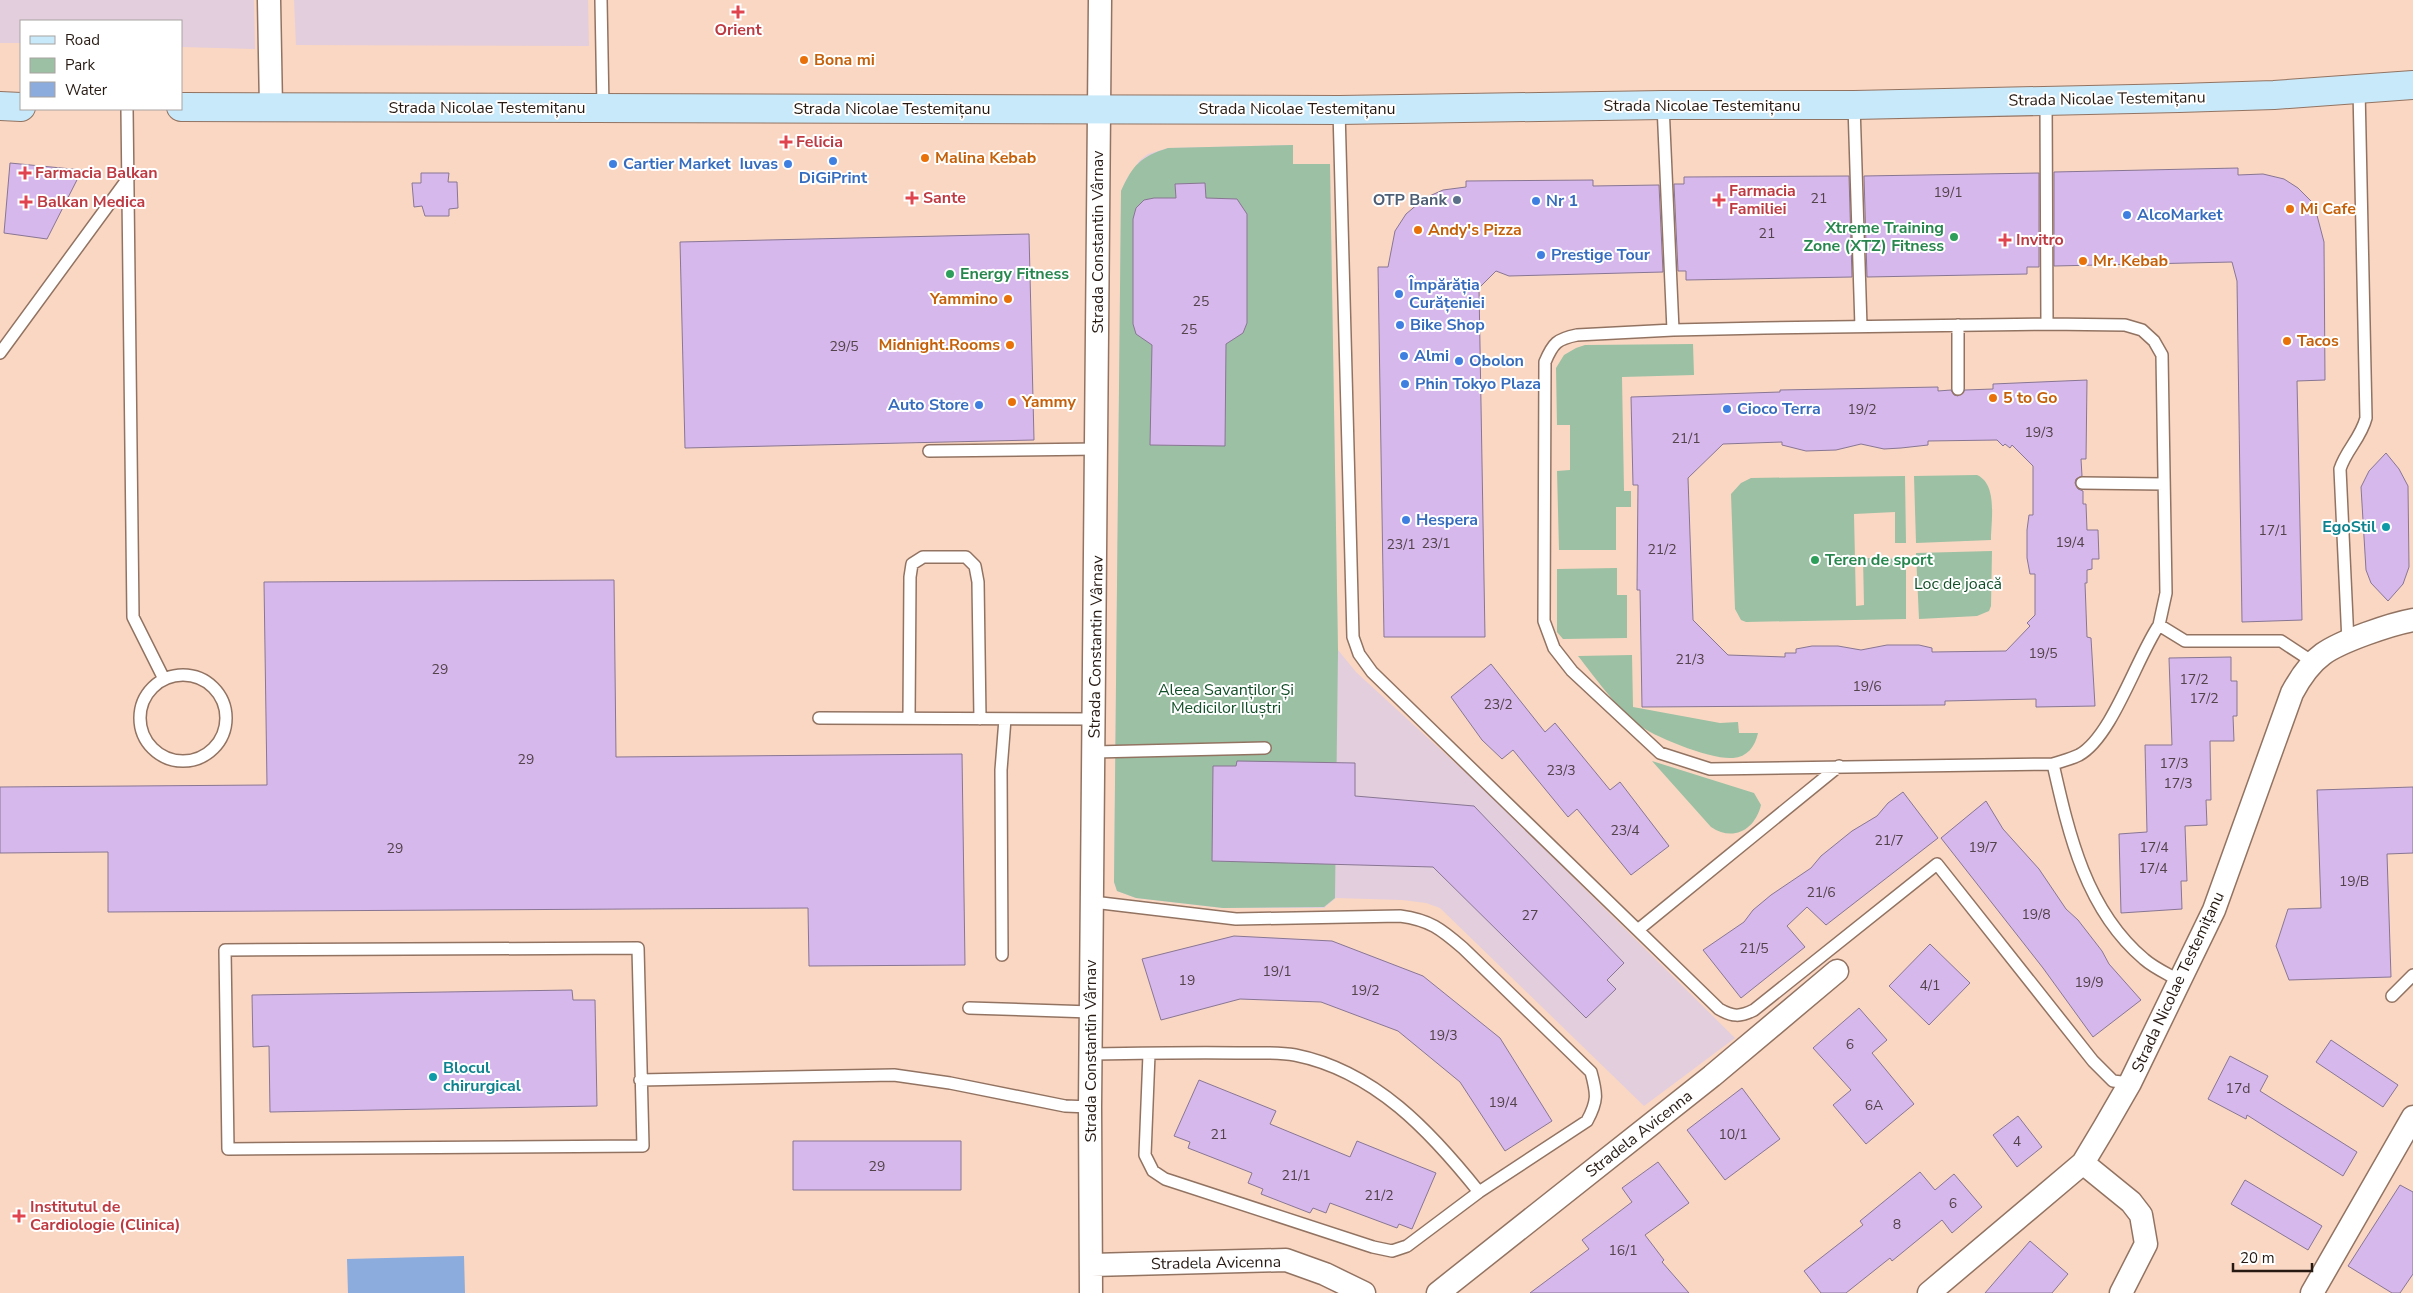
<svg xmlns="http://www.w3.org/2000/svg" width="2413" height="1293" viewBox="0 0 2413 1293" font-family="'Nunito Sans',sans-serif">
  <style>
    .education { fill: #e3cedd }
    .green { fill: #9bc0a3 }
    .water { fill: #8cacdd }
    .building { fill: #d7b8ec; stroke: #887693; fill-rule: evenodd }
    .lines { fill: none; stroke-linecap: round; stroke-linejoin: round }
    .lane-casing { stroke: #927362; stroke-width: 14 }
    .street-casing { stroke: #927362; stroke-width: 25 }
    .secondary-casing { stroke: #927362; stroke-width: 30 }
    .lane { stroke: #fff; stroke-width: 11 }
    .street { stroke: #fff; stroke-width: 22 }
    .secondary { stroke: #c8e9f9; stroke-width: 28 }
    .health-dot { fill: #e0444e; stroke: #fff; stroke-width: 2 }
    .food-dot { fill: #e8710a; stroke: #fff; stroke-width: 2 }
    .shop-dot { fill: #3f7fe0; stroke: #fff; stroke-width: 2 }
    .service-dot { fill: #5c6f8a; stroke: #fff; stroke-width: 2 }
    .leisure-dot { fill: #2e9e5b; stroke: #fff; stroke-width: 2 }
    .culture-dot { fill: #0f9aa8; stroke: #fff; stroke-width: 2 }
    .labels { text-anchor: middle; dominant-baseline: central; stroke-width: 4; stroke-linejoin: round; paint-order: stroke }
    .number-label { font-size: 14px; fill: #524249 }
    .health-label { font-size: 16px; font-weight: bold; fill: #be3a42; stroke: #fff; text-anchor: start }
    .food-label { font-size: 16px; font-weight: bold; fill: #c56008; stroke: #fff; text-anchor: start }
    .street-label { font-size: 16px; fill: #261a13; stroke: #fff }
    .shop-label { font-size: 16px; font-weight: bold; fill: #366cbe; stroke: #fff; text-anchor: start }
    .service-label { font-size: 16px; font-weight: bold; fill: #4e5e75; stroke: #fff; text-anchor: end }
    .leisure-label { font-size: 16px; font-weight: bold; fill: #27864d; stroke: #fff; text-anchor: start }
    .culture-label { font-size: 16px; font-weight: bold; fill: #0d838f; stroke: #fff; text-anchor: end }
    .park-label { font-size: 16px; fill: #124e27; stroke: #fff }
  </style>
  <rect width="100%" height="100%" fill="#fad7c3"/>
  <!-- education -->
  <path class="education" d="M0,0H254L255,49L181,47V21H21V43H0Z
    M294,0H588L589,46L296,45Z
    M1293,145V164H1330L1338,650L1356,672L1490,795L1735,1038L1644,1106L1440,908L1426,903L1402,900L1336,898L1324,908H1223L1136,898L1117,891L1114,882L1121,191L1127,178L1140,160L1148,154L1168,148Z"/>
  <!-- green -->
  <path class="green" d="M1293,145V164H1330L1338,650L1335,898L1324,907L1223,908L1136,898L1117,891L1114,882L1121,191C1133,165 1140,157 1168,148Z
    M1693,344L1694,375L1622,377L1624,491H1631V507H1616V550H1559L1557,471L1570,470V425H1557L1556,368L1564,355L1576,348L1585,345Z
    M1977,475C1998,484 1991,521 1991,540L1916,543L1914,476Z
    M1905,476L1906,543H1895V512L1854,514L1856,606L1864,605L1863,558L1906,559V619L1746,622L1741,620L1735,609L1731,494L1741,483L1751,478Z
    M1992,551L1991,606L1989,611L1977,616L1919,619L1916,553Z
    M1617,568V595H1627V638L1563,639L1557,632V569Z
    M1632,655L1633,707L1720,723L1738,722L1739,733H1758C1755,747 1747,757 1733,758C1712,760 1653,737 1636,723C1616,707 1594,676 1578,656Z
    M1652,761L1754,793L1761,805C1755,830 1733,842 1711,827Z"/>
  <!-- water -->
  <path class="water" d="M464,1256L465,1293H348L347,1259Z"/>
  <!-- building -->
  <path class="building" d="M10,163L82,170L47,239L4,233Z
    M2238,168V175L2263,174L2284,179L2298,188L2314,204L2324,242L2325,380L2297,381L2302,620L2242,622L2237,281L2232,262L2054,266V172Z
    M421,173H449L448,182H457L458,208L449,209V216H425L422,206L414,207L412,183H421Z
    M2039,173V267H2027V274L1867,277L1864,176Z
    M1849,176L1852,277L1686,280V271H1678L1674,184H1684V177Z
    M1593,180V186L1659,185L1663,272L1509,276L1496,271L1479,288L1485,637H1384L1378,267H1388L1395,231L1406,214L1425,198L1443,190L1466,187V181Z
    M1205,183L1206,198L1237,199L1247,214V323L1243,333L1226,344L1225,446L1150,445L1152,345L1136,334L1133,324V219L1136,208L1144,200L1154,198H1176L1175,184Z
    M1029,234L1034,440L685,448L680,242Z
    M2087,380L2086,459H2081L2082,476L2076,479L2075,483L2078,489L2083,491V504H2086L2087,530H2098L2099,559H2092V569L2087,570V583H2085L2087,637L2091,638L2095,706L2036,707V699L1945,701V705L1642,707L1640,590H1637L1638,485H1633L1631,397L1780,392V390L1938,387V391L1951,390L1954,395L1958,396L1965,390L1993,389V384ZM1997,440L2003,446L2005,444L2010,448L2012,445L2033,466V515H2029L2027,530V558L2030,574H2035V615L2027,623L2030,626L2006,651L1932,652V648L1919,645H1887L1861,650L1838,646H1812L1796,649V653H1785V657L1728,655L1693,620L1688,478L1723,444L1782,442V445L1806,451L1836,450L1861,444L1884,449L1901,448L1928,445V441Z
    M2386,453L2399,469L2408,486L2409,567L2403,584L2388,601L2371,583L2366,570L2361,487L2369,471Z
    M614,580L616,757L962,754L965,965L809,966L808,908L108,912V852L0,853V787L267,785L264,582Z
    M2231,657V681H2237V716H2233L2234,741H2210L2211,800H2206L2207,825L2185,826L2187,881H2181L2182,909L2121,913L2119,834L2147,832L2145,745H2172L2169,658Z
    M1491,664L1545,732L1555,723L1610,790L1620,782L1669,846L1631,875L1577,809L1568,817L1513,750L1502,759L1482,740L1451,697Z
    M1237,761L1355,763V796L1474,806L1624,963L1607,980L1616,989L1586,1018L1433,867L1212,861L1213,766H1236Z
    M2413,787V853L2387,854L2391,977L2289,980L2276,946L2288,909L2321,908L2317,790Z
    M1903,792L1938,838L1826,925L1807,907L1787,926L1805,947L1741,998L1703,950L1744,922L1753,910L1771,895L1811,868L1821,856L1852,831L1877,816L1888,803Z
    M1986,801L2003,829L2039,869L2066,909L2078,920L2102,951L2109,964L2141,1000L2093,1037L2043,968L1941,838Z
    M1234,936L1332,941L1423,976L1500,1038L1552,1121L1505,1151L1460,1082L1398,1031L1321,1002L1240,999L1161,1020L1142,959Z
    M1930,944L1970,983L1929,1025L1889,986Z
    M572,990L573,1000H595L597,1106L270,1112L269,1046L253,1047L252,995Z
    M1859,1008L1887,1040L1872,1053L1914,1104L1866,1144L1833,1105L1851,1090L1813,1048Z
    M2331,1040L2398,1085L2383,1107L2316,1062Z
    M2230,1056L2268,1076L2260,1091L2357,1152L2343,1176L2247,1115L2246,1119L2208,1099Z
    M1199,1080L1276,1111L1270,1124L1350,1157L1357,1141L1436,1173L1412,1229L1399,1224L1397,1228L1330,1203L1326,1213L1313,1208L1310,1213L1261,1194L1263,1189L1248,1183L1252,1173L1188,1148L1190,1142L1174,1136Z
    M1742,1088L1780,1139L1725,1180L1687,1130Z
    M2018,1116L2042,1147L2017,1167L1993,1135Z
    M793,1141H961V1190H793Z
    M1658,1162L1689,1203L1645,1235L1664,1260L1662,1262L1689,1293H1530L1589,1249L1582,1240L1632,1202L1622,1188Z
    M1920,1172L1935,1190L1954,1174L1982,1207L1952,1233L1942,1220L1892,1261L1890,1258L1846,1293H1821L1804,1271L1863,1225L1860,1221Z
    M2245,1180L2322,1226L2308,1250L2231,1204Z
    M2400,1185L2413,1192V1274L2400,1293H2392L2348,1266Z
    M2030,1241L2068,1274L2052,1293H1985Z"/>
  <g class="lines">
    <!-- lane casing -->
    <g class="lane-casing">
      <path id="lane" d="M601,0L603,108
        M2046,101L2047,324
        M1663,105L1673,330
        M1854,105L1861,327
        M127,109L133,617L164,679
        M1339,110L1353,637L1359,654L1372,672L1719,1009C1733,1017 1740,1017 1754,1010L1937,864L2093,1061L2113,1081L2130,1083
        M1958,325V389
        M0,353L129,177
        M929,451L1098,449
        M2082,483L2164,484
        M2159,625C2137,657 2112,737 2079,755C2071,759 2062,761 2053,764L1710,769L1660,753L1572,671L1554,648L1544,621L1545,362C1553,343 1557,339 1577,335L1673,330L1764,328L2047,324L2125,325L2142,330L2154,341L2162,355L2166,593L2159,625L2185,641H2281L2313,662
        M2348,642L2340,469C2346,450 2361,438 2366,418L2359,89
        M140 718a43 43 0 1 1 86 0a43 43 0 1 1-86 0Z
        M819,718L1095,719
        M909,718L910,577L912,564L923,557H966L975,566L978,582L980,719
        M1094,752L1265,748
        M2053,764C2069,835 2086,910 2144,959C2154,968 2168,974 2180,981
        M1093,902L1236,919L1400,916C1430,920 1441,929 1463,948L1591,1072C1597,1094 1598,1101 1587,1121L1479,1192L1407,1246L1392,1251L1373,1247L1165,1179L1153,1171L1145,1155L1149,1054
        M1639,929L1839,766
        M638,948L643,1146L228,1149L225,950Z
        M1002,955L1001,770L1005,719
        M2392,996L2413,975
        M969,1008L1091,1012
        M1091,1054C1143,1053 1194,1052 1246,1053C1262,1053 1279,1052 1295,1055C1375,1071 1431,1132 1479,1192
        M640,1080L894,1075L950,1083L1065,1106L1090,1107"/>
    </g>
    <!-- street casing -->
    <g class="street-casing">
      <path id="street" d="M269,0L271,108
        M2083,1163L2131,1202L2141,1215L2146,1244L2121,1293
        M1092,1265L1286,1260L1325,1274L1364,1293
        M1091,1293L1090,1107L1100,0
        M1438,1293L1712,1076L1837,971
        M1929,1293L2083,1163L2104,1128L2130,1083L2214,910L2292,693C2300,678 2309,664 2323,654C2341,641 2391,624 2413,620
        M2312,1293L2413,1117"/>
    </g>
    <!-- secondary casing -->
    <g class="secondary-casing">
      <path id="secondary" d="M0,106L21,107
        M181,107L1339,110L1663,105H1854L2179,98L2274,95L2413,85"/>
    </g>
    <!-- lane -->
    <use href="#lane" class="lane"/>
    <!-- street -->
    <use href="#street" class="street"/>
    <!-- secondary -->
    <use href="#secondary" class="secondary"/>
  </g>
  <!-- markers -->
  <g class="health-dot">
    <path d="M735.5 4.5h5v5h5v5h-5v5h-5v-5h-5v-5h5z"/>
    <path d="M783.5 134.5h5v5h5v5h-5v5h-5v-5h-5v-5h5z"/>
    <path d="M22.5 165.5h5v5h5v5h-5v5h-5v-5h-5v-5h5z"/>
    <path d="M909.5 190.5h5v5h5v5h-5v5h-5v-5h-5v-5h5z"/>
    <path d="M1716.5 192.5h5v5h5v5h-5v5h-5v-5h-5v-5h5z"/>
    <path d="M23.5 194.5h5v5h5v5h-5v5h-5v-5h-5v-5h5z"/>
    <path d="M2002.5 232.5h5v5h5v5h-5v5h-5v-5h-5v-5h5z"/>
    <path d="M16.5 1208.5h5v5h5v5h-5v5h-5v-5h-5v-5h5z"/>
  </g>
  <g class="food-dot">
    <circle cx="804" cy="60" r="5"/>
    <circle cx="925" cy="158" r="5"/>
    <circle cx="2290" cy="209" r="5"/>
    <circle cx="1418" cy="230" r="5"/>
    <circle cx="2083" cy="261" r="5"/>
    <circle cx="1008" cy="299" r="5"/>
    <circle cx="2287" cy="341" r="5"/>
    <circle cx="1010" cy="345" r="5"/>
    <circle cx="1993" cy="398" r="5"/>
    <circle cx="1012" cy="402" r="5"/>
  </g>
  <g class="shop-dot">
    <circle cx="833" cy="161" r="5"/>
    <circle cx="613" cy="164" r="5"/>
    <circle cx="788" cy="164" r="5"/>
    <circle cx="1536" cy="201" r="5"/>
    <circle cx="2127" cy="215" r="5"/>
    <circle cx="1541" cy="255" r="5"/>
    <circle cx="1399" cy="294" r="5"/>
    <circle cx="1400" cy="325" r="5"/>
    <circle cx="1404" cy="356" r="5"/>
    <circle cx="1459" cy="361" r="5"/>
    <circle cx="1405" cy="384" r="5"/>
    <circle cx="979" cy="405" r="5"/>
    <circle cx="1727" cy="409" r="5"/>
    <circle cx="1406" cy="520" r="5"/>
  </g>
  <circle class="service-dot" cx="1457" cy="200" r="5"/>
  <g class="leisure-dot">
    <circle cx="1954" cy="237" r="5"/>
    <circle cx="950" cy="274" r="5"/>
    <circle cx="1815" cy="560" r="5"/>
  </g>
  <g class="culture-dot">
    <circle cx="2386" cy="527" r="5"/>
    <circle cx="433" cy="1077" r="5"/>
  </g>
  <g class="labels">
    <!-- number labels -->
    <g class="number-label">
      <text x="1948" y="192">19/1</text>
      <text x="1819" y="198">21</text>
      <text x="1767" y="233">21</text>
      <text x="1201" y="301">25</text>
      <text x="1189" y="329">25</text>
      <text x="844" y="346">29/5</text>
      <text x="1862" y="409">19/2</text>
      <text x="2039" y="432">19/3</text>
      <text x="1686" y="438">21/1</text>
      <text x="2273" y="530">17/1</text>
      <text x="2070" y="542">19/4</text>
      <text x="1436" y="543">23/1</text>
      <text x="1401" y="544">23/1</text>
      <text x="1662" y="549">21/2</text>
      <text x="2043" y="653">19/5</text>
      <text x="1690" y="659">21/3</text>
      <text x="440" y="669">29</text>
      <text x="2194" y="679">17/2</text>
      <text x="1867" y="686">19/6</text>
      <text x="2204" y="698">17/2</text>
      <text x="1498" y="704">23/2</text>
      <text x="526" y="759">29</text>
      <text x="2174" y="763">17/3</text>
      <text x="1561" y="770">23/3</text>
      <text x="2178" y="783">17/3</text>
      <text x="1625" y="830">23/4</text>
      <text x="1889" y="840">21/7</text>
      <text x="1983" y="847">19/7</text>
      <text x="2154" y="847">17/4</text>
      <text x="395" y="848">29</text>
      <text x="2153" y="868">17/4</text>
      <text x="2354" y="881">19/B</text>
      <text x="1821" y="892">21/6</text>
      <text x="2036" y="914">19/8</text>
      <text x="1530" y="915">27</text>
      <text x="1754" y="948">21/5</text>
      <text x="1277" y="971">19/1</text>
      <text x="1187" y="980">19</text>
      <text x="2089" y="982">19/9</text>
      <text x="1930" y="985">4/1</text>
      <text x="1365" y="990">19/2</text>
      <text x="1443" y="1035">19/3</text>
      <text x="1850" y="1044">6</text>
      <text x="2238" y="1088">17d</text>
      <text x="1503" y="1102">19/4</text>
      <text x="1874" y="1105">6A</text>
      <text x="1219" y="1134">21</text>
      <text x="1733" y="1134">10/1</text>
      <text x="2017" y="1141">4</text>
      <text x="877" y="1166">29</text>
      <text x="1296" y="1175">21/1</text>
      <text x="1379" y="1195">21/2</text>
      <text x="1953" y="1203">6</text>
      <text x="1897" y="1224">8</text>
      <text x="1623" y="1250">16/1</text>
    </g>
    <!-- health labels -->
    <g class="health-label">
      <text x="738" y="30" text-anchor="middle">Orient</text>
      <text x="796" y="142">Felicia</text>
      <text x="35" y="173">Farmacia Balkan</text>
      <text x="1729" y="191">Farmacia<tspan x="1729" dy="18">Familiei</tspan></text>
      <text x="923" y="198">Sante</text>
      <text x="37" y="202">Balkan Medica</text>
      <text x="2016" y="240">Invitro</text>
      <text x="30" y="1207">Institutul de<tspan x="30" dy="18">Cardiologie (Clinica)</tspan></text>
    </g>
    <!-- food labels -->
    <g class="food-label">
      <text x="814" y="60">Bona mi</text>
      <text x="935" y="158">Malina Kebab</text>
      <text x="2300" y="209">Mi Cafe</text>
      <text x="1428" y="230">Andy's Pizza</text>
      <text x="2093" y="261">Mr. Kebab</text>
      <text x="998" y="299" text-anchor="end">Yammino</text>
      <text x="2297" y="341">Tacos</text>
      <text x="1000" y="345" text-anchor="end">Midnight.Rooms</text>
      <text x="2003" y="398">5 to Go</text>
      <text x="1022" y="402">Yammy</text>
    </g>
    <!-- street labels -->
    <g class="street-label">
      <text transform="translate(2107 99) rotate(-1)">Strada Nicolae Testemițanu</text>
      <text x="1702" y="106">Strada Nicolae Testemițanu</text>
      <text x="487" y="108">Strada Nicolae Testemițanu</text>
      <text x="892" y="109">Strada Nicolae Testemițanu</text>
      <text x="1297" y="109">Strada Nicolae Testemițanu</text>
      <text transform="translate(1098 242) rotate(-90)">Strada Constantin Vârnav</text>
      <text transform="translate(1096 647) rotate(-89)">Strada Constantin Vârnav</text>
      <text transform="translate(2178 982) rotate(-65)">Strada Nicolae Testemițanu</text>
      <text transform="translate(1091 1051) rotate(-90)">Strada Constantin Vârnav</text>
      <text transform="translate(1639 1134) rotate(-38)">Stradela Avicenna</text>
      <text transform="translate(1216 1263) rotate(-1)">Stradela Avicenna</text>
    </g>
    <!-- shop labels -->
    <g class="shop-label">
      <text x="623" y="164">Cartier Market</text>
      <text x="778" y="164" text-anchor="end">Iuvas</text>
      <text x="833" y="178" text-anchor="middle">DiGiPrint</text>
      <text x="1546" y="201">Nr 1</text>
      <text x="2137" y="215">AlcoMarket</text>
      <text x="1551" y="255">Prestige Tour</text>
      <text x="1409" y="285">Împărăția<tspan x="1409" dy="18">Curățeniei</tspan></text>
      <text x="1410" y="325">Bike Shop</text>
      <text x="1414" y="356">Almi</text>
      <text x="1469" y="361">Obolon</text>
      <text x="1415" y="384">Phin Tokyo Plaza</text>
      <text x="969" y="405" text-anchor="end">Auto Store</text>
      <text x="1737" y="409">Cioco Terra</text>
      <text x="1416" y="520">Hespera</text>
    </g>
    <!-- service labels -->
    <g class="service-label">
      <text x="1447" y="200">OTP Bank</text>
    </g>
    <!-- leisure labels -->
    <g class="leisure-label">
      <text x="1944" y="228" text-anchor="end">Xtreme Training<tspan x="1944" dy="18">Zone (XTZ) Fitness</tspan></text>
      <text x="960" y="274">Energy Fitness</text>
      <text x="1825" y="560">Teren de sport</text>
    </g>
    <!-- culture labels -->
    <g class="culture-label">
      <text x="2376" y="527">EgoStil</text>
      <text x="443" y="1068" text-anchor="start">Blocul<tspan x="443" dy="18">chirurgical</tspan></text>
    </g>
    <!-- park labels -->
    <g class="park-label">
      <text x="1958" y="584">Loc de joacă</text>
      <text x="1226" y="690">Aleea Savanților Și<tspan x="1226" dy="18">Medicilor Iluștri</tspan></text>
    </g>
  </g>
  <!-- legend -->
  <rect x="20" y="20" width="162" height="90" fill="#ffffff" stroke="#a8a3a1"/>
  <rect x="30" y="36" width="25" height="8" fill="#c8e9f9" stroke="#a8a3a1"/>
  <text x="65" y="45" font-size="15" fill="#261a13">Road</text>
  <rect x="30" y="58" width="25" height="15" fill="#9bc0a3" stroke="#a8a3a1"/>
  <text x="65" y="70" font-size="15" fill="#261a13">Park</text>
  <rect x="30" y="82" width="25" height="15" fill="#8cacdd" stroke="#a8a3a1"/>
  <text x="65" y="95" font-size="15" fill="#261a13">Water</text>
  <!-- scale -->
  <path d="M2233 1263v8h79v-8" fill="none" stroke="#261a13" stroke-width="2.5"/>
  <text x="2240" y="1263" font-size="15" fill="#261a13" stroke="#ffffff" stroke-width="4" paint-order="stroke">20 m</text>
</svg>
